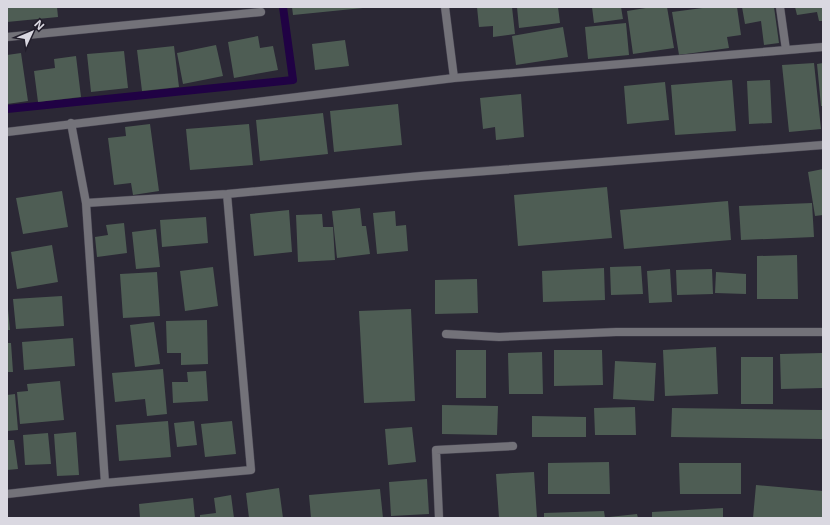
<svg xmlns="http://www.w3.org/2000/svg" width="830" height="525" viewBox="0 0 830 525" font-family="Inter,sans-serif">
  <style>
    .lines { fill: none; stroke-linecap: round; stroke-linejoin: round }
    .stream { stroke: #200244; stroke-width: 8 }
    .building { fill: #4e5d54 }
    .minor-casing { stroke: #474451; stroke-width: 9 }
    .minor { stroke: #737279; stroke-width: 8 }
  </style>
  <rect width="100%" height="100%" fill="#2b2835"/>
  <g class="lines">
    <!-- stream -->
    <path class="stream" d="M7,109L293,80L283,7"/>
  </g>
  <!-- building -->
  <path class="building" d="M7,7H57L58,17L7,22Z
    M292,7H363V8L293,15Z
    M477,7H512L515,34L493,37V26L479,27Z
    M517,7H558L560,23L519,28Z
    M592,7H621L623,19L594,23Z
    M652,7H667L674,48L633,54L627,11Z
    M710,7H737L741,35L727,37L729,48L679,55L672,12Z
    M742,7H774L779,43L764,45L761,21L745,24Z
    M795,7H823V21H819L817,12L797,15Z
    M626,23L629,55L588,59L585,27Z
    M563,27L568,57L516,65L512,36Z
    M258,36L260,48L273,46L278,70L234,78L228,42Z
    M345,40L349,66L315,70L312,44Z
    M216,45L223,76L183,84L177,53Z
    M174,46L179,87L142,91L137,50Z
    M124,51L128,88L91,92L87,54Z
    M21,53L28,101L7,104V55Z
    M76,56L81,97L38,102L34,71L55,68L54,59Z
    M814,63L821,129L789,132L782,65Z
    M823,63V106H821L817,64Z
    M732,80L736,131L675,135L671,85Z
    M770,80L772,123L749,124L747,81Z
    M665,82L669,120L627,124L624,86Z
    M521,94L524,137L496,140L495,127L483,129L480,98Z
    M398,104L402,145L334,152L330,111Z
    M323,113L328,154L260,161L256,120Z
    M150,124L159,191L133,195L131,183L114,185L108,138L126,136L125,127Z
    M249,124L253,165L190,170L186,129Z
    M823,169V215L815,216L808,172Z
    M607,187L612,238L518,246L514,195Z
    M62,191L68,227L23,234L16,198Z
    M728,201L731,240L624,249L620,210Z
    M812,203L814,237L741,240L739,206Z
    M360,208L362,226H366L370,254L337,258L332,211Z
    M289,210L292,252L254,256L250,214Z
    M395,211L396,226L406,225L408,251L377,254L373,213Z
    M322,214L323,227H333L335,260L298,262L296,215Z
    M206,217L208,243L162,247L160,220Z
    M124,223L127,253L97,257L95,237L108,235L106,225Z
    M156,229L160,267L136,269L132,232Z
    M52,245L58,282L17,289L11,252Z
    M797,255L798,299H757V256Z
    M641,266L643,294L611,295L610,267Z
    M213,267L218,306L185,311L180,271Z
    M604,268L605,300L543,302L542,271Z
    M670,269L672,302L649,303L647,271Z
    M712,269L713,294L677,295L676,270Z
    M157,272L160,316L123,318L120,274Z
    M716,272L746,274V294L715,293Z
    M477,279L478,313L435,314V280Z
    M62,296L64,326L16,329L13,299Z
    M7,309H8L10,330H7Z
    M411,309L415,401L364,403L359,311Z
    M207,320L208,364L181,365V353H167L166,321Z
    M154,322L160,364L135,367L130,325Z
    M73,338L75,366L24,370L22,342Z
    M7,343H11L13,372H7Z
    M716,347L718,394L665,396L663,350Z
    M456,350H486V398H456Z
    M554,350H602L603,385L554,386Z
    M542,352L543,394H509L508,353Z
    M823,353V388L781,389L780,354Z
    M741,357H773V404H741Z
    M615,361L656,363L654,401L613,399Z
    M163,369L167,414L147,416L145,399L115,402L112,373Z
    M206,371L208,401L173,403L172,382H188L187,372Z
    M60,381L64,420L20,424L17,392L28,391L27,384Z
    M15,394L18,430L7,431V395Z
    M442,405L498,406L497,435L442,434Z
    M635,407L636,435H595L594,408Z
    M672,408L823,410V439L671,437Z
    M532,416L586,417V437H532Z
    M168,421L171,457L119,461L116,425Z
    M194,421L197,445L177,447L174,423Z
    M232,421L236,454L205,457L201,424Z
    M412,427L416,462L388,465L385,429Z
    M76,432L79,475L57,476L54,434Z
    M48,433L51,464L25,465L23,435Z
    M7,440H14L18,469L7,470Z
    M609,462L610,494H548V463Z
    M679,463H741V494H680Z
    M534,472L537,518H499L496,474Z
    M427,479L429,514L391,516L389,482Z
    M756,485L823,491V518H753Z
    M279,488L283,518H249L246,493Z
    M380,489L383,518H311L309,495Z
    M231,495L234,518H200V515L216,513L214,498Z
    M193,498L195,518H140L139,504Z
    M723,508V518H652V512Z
    M604,511L605,518H544V513Z
    M637,514L638,518H609V517Z"/>
  <g class="lines">
    <!-- minor casing -->
    <g class="minor-casing">
      <path id="minor" d="M445,7L454,78
        M780,7L786,50
        M7,37L261,12
        M71,123L86,203
        M7,132L454,78L823,47
        M446,334L499,337L616,332H823
        M105,483L251,470L227,194
        M7,494L105,483L86,203L227,194L421,176L823,145
        M439,518L436,450L513,446"/>
    </g>
    <!-- minor -->
    <use href="#minor" class="minor"/>
  </g>
  <!-- border -->
  <rect width="830" height="525" fill="none" stroke="#dad8e1" stroke-width="16"/>
  <!-- north arrow -->
  <g transform="translate(32 32) rotate(46)" stroke="#221e2b" stroke-width="3" paint-order="stroke">
  <path d="M0-3L7 15L0 10L-7 15Z" fill="#dad8e1"/>
  <text y="-6" font-size="11" font-weight="bold" text-anchor="middle" fill="#dad8e1">N</text>
  </g>
</svg>
